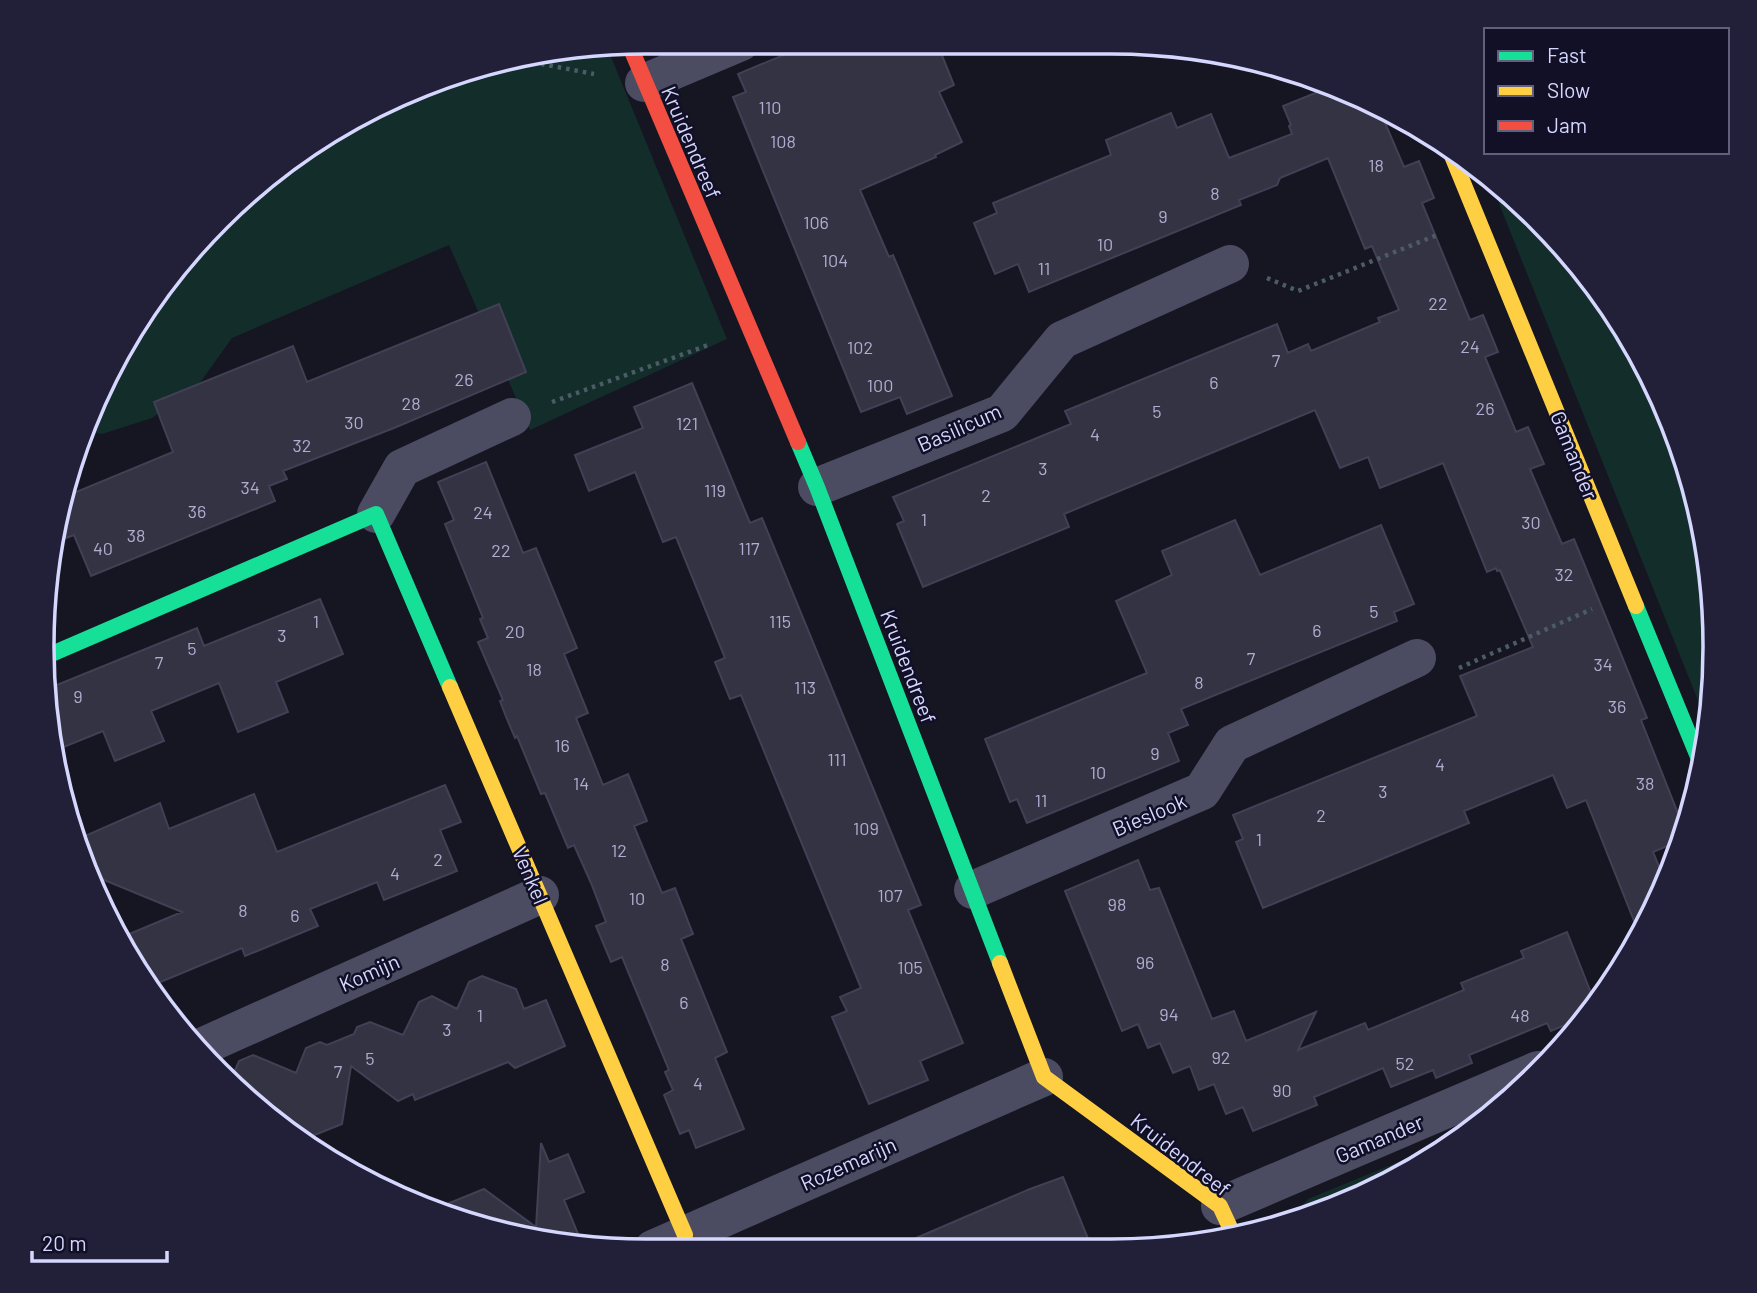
<svg xmlns="http://www.w3.org/2000/svg" width="1757" height="1293" viewBox="0 0 1757 1293" font-family="Barlow,sans-serif">
  <style>
    .green { fill: #132d2b }
    .building { fill: #343344; stroke: #414055; stroke-width: 2 }
    .lines { fill: none; stroke-linecap: round; stroke-linejoin: round }
    .path { stroke: #4b5c67; stroke-width: 4.5; stroke-dasharray: 3.5 5; stroke-linecap: butt }
    .street { stroke: #4b4c62; stroke-width: 38 }
    .fast { stroke: #16e098; stroke-width: 16 }
    .slow { stroke: #ffcf43; stroke-width: 16 }
    .jam { stroke: #f24e42; stroke-width: 16 }
    .labels { text-anchor: middle; dominant-baseline: central; stroke-width: 5; stroke-linejoin: round; paint-order: stroke }
    .number-label { font-size: 18px; fill: #aeaed0 }
    .street-label { font-size: 21px; fill: #d6d7fe; stroke: #111027 }
    .rim { fill: none; stroke: #d6d7fe; stroke-width: 3.5 }
  </style>
  <rect width="100%" height="100%" fill="#161522"/>
  <!-- green -->
  <path class="green" d="M607,47L727,339L530,430L449,245L232,338L197,387L152,418L102,434L89,431L104,379L192,248L311,144L490,63Z
    M1492,186L1590,278L1652,379L1694,490L1714,607L1709,728Z
    M1459,1137L1342,1205L1288,1220L1308,1199Z"/>
  <!-- building -->
  <path class="building" d="M815,42L937,43L954,85L939,92L962,142L935,155L936,157L860,190L889,257L893,255L952,396L907,414L900,397L861,412L733,97L746,92L738,74Z
    M1325,89L1379,113L1383,118L1404,167L1419,161L1434,198L1422,203L1470,320L1483,315L1498,352L1485,357L1516,432L1528,427L1544,464L1530,469L1562,544L1574,539L1647,718L1641,720L1685,831L1683,839L1653,852L1665,881L1640,936L1586,800L1567,808L1553,775L1464,811L1469,823L1263,908L1236,842L1243,839L1233,815L1477,716L1460,676L1533,647L1500,570L1497,571L1496,568L1487,572L1443,463L1380,488L1368,457L1340,468L1315,410L1064,514L1069,527L923,587L897,524L904,521L893,497L1071,424L1065,411L1277,324L1288,353L1308,344L1311,351L1380,322L1378,318L1399,310L1372,246L1365,249L1328,158L1280,178L1277,185L1239,200L1241,205L1029,292L1018,264L995,274L974,223L997,213L993,203L1111,155L1106,140L1171,113L1177,128L1211,114L1229,158L1292,134L1289,126L1291,125L1283,106Z
    M499,304L526,372L394,428L283,471L287,479L269,486L275,501L91,576L74,535L55,542L69,495L173,452L154,402L293,346L307,382Z
    M692,383L750,523L762,518L921,905L908,910L963,1043L920,1061L928,1080L869,1104L832,1017L847,1011L840,997L861,988L741,695L730,699L715,662L725,658L676,537L663,542L635,472L589,491L575,455L643,428L634,407Z
    M486,462L523,553L536,548L577,648L564,654L588,713L576,718L603,785L628,774L647,821L634,826L648,860L662,893L675,888L693,934L681,939L727,1052L715,1058L744,1129L696,1148L689,1130L680,1134L664,1095L673,1090L665,1072L669,1070L622,957L611,962L596,926L606,922L591,883L574,845L568,848L545,793L541,794L517,736L515,738L507,719L500,701L503,700L478,642L488,638L480,619L483,618L445,524L454,520L438,482Z
    M1235,520L1260,575L1381,525L1414,604L1394,612L1397,621L1181,709L1188,725L1168,733L1179,761L1027,823L1017,799L1010,802L985,739L1147,673L1116,601L1172,575L1162,551Z
    M320,599L343,654L276,682L288,712L238,732L219,683L151,711L164,741L115,761L103,731L54,751L47,725V689L197,628L204,646Z
    M445,785L461,822L440,830L457,871L384,900L377,882L310,909L318,926L245,956L242,948L151,986L122,937L182,912L87,873L78,839L160,803L169,829L254,794L277,852Z
    M1138,860L1150,890L1159,888L1212,1019L1234,1011L1246,1041L1316,1012L1298,1050L1365,1023L1368,1030L1464,990L1461,983L1524,958L1521,951L1567,932L1595,1003L1586,1016L1551,1031L1547,1023L1469,1055L1472,1063L1436,1078L1433,1070L1391,1087L1383,1068L1314,1097L1317,1105L1253,1131L1243,1107L1226,1114L1214,1084L1199,1090L1190,1066L1173,1073L1160,1043L1148,1048L1138,1024L1122,1031L1065,891Z
    M482,976L516,989L524,1009L546,1000L565,1046L515,1068L508,1062L415,1100L413,1094L398,1101L351,1066L342,1124L302,1140L248,1101L230,1082L239,1061L253,1055L296,1073L306,1048L320,1042L327,1045L354,1034L357,1027L370,1022L403,1035L419,1002L432,996L457,1009L469,982Z
    M541,1143L549,1162L568,1154L584,1192L564,1200L583,1246L490,1230L437,1208L484,1189L536,1227Z
    M1063,1177L1091,1246L893,1248L1030,1189Z"/>
  <g class="lines">
    <!-- path -->
    <path class="path" d="M516,59L594,74
      M1267,278L1298,291L1437,235
      M552,402L711,344
      M1459,668L1592,609"/>
    <!-- street -->
    <path class="street" d="M644,83L741,42
      M817,487L1002,413L1062,340L1230,264
      M376,514L402,468L512,417
      M973,890L1202,791L1232,744L1417,658
      M199,1048L540,895
      M1220,1206L1538,1070
      M653,1249L1044,1077"/>
    <!-- fast -->
    <path class="fast" d="M798,442L817,487L1000,963
      M1636,606L1701,764
      M47,656L376,514L450,687"/>
    <!-- slow -->
    <path class="slow" d="M1448,146L1636,606
      M450,687L685,1235
      M1000,963L1044,1077L1220,1206L1233,1234"/>
    <!-- jam -->
    <path class="jam" d="M629,44L798,442"/>
  </g>
  <g class="labels">
    <!-- number labels -->
    <g class="number-label">
      <text x="770" y="107">110</text>
      <text x="783" y="141">108</text>
      <text x="1376" y="165">18</text>
      <text x="1215" y="193">8</text>
      <text x="1163" y="216">9</text>
      <text x="816" y="222">106</text>
      <text x="1105" y="244">10</text>
      <text x="835" y="260">104</text>
      <text x="1044" y="268">11</text>
      <text x="1438" y="303">22</text>
      <text x="1470" y="346">24</text>
      <text x="860" y="347">102</text>
      <text x="1276" y="360">7</text>
      <text x="464" y="379">26</text>
      <text x="1214" y="382">6</text>
      <text x="880" y="385">100</text>
      <text x="411" y="403">28</text>
      <text x="1485" y="408">26</text>
      <text x="1157" y="411">5</text>
      <text x="354" y="422">30</text>
      <text x="687" y="423">121</text>
      <text x="1095" y="434">4</text>
      <text x="302" y="445">32</text>
      <text x="1043" y="468">3</text>
      <text x="250" y="487">34</text>
      <text x="715" y="490">119</text>
      <text x="986" y="495">2</text>
      <text x="197" y="511">36</text>
      <text x="483" y="512">24</text>
      <text x="924" y="519">1</text>
      <text x="1531" y="522">30</text>
      <text x="136" y="535">38</text>
      <text x="103" y="548">40</text>
      <text x="749" y="548">117</text>
      <text x="501" y="550">22</text>
      <text x="1564" y="574">32</text>
      <text x="1374" y="611">5</text>
      <text x="316" y="621">1</text>
      <text x="780" y="621">115</text>
      <text x="1317" y="630">6</text>
      <text x="515" y="631">20</text>
      <text x="282" y="635">3</text>
      <text x="192" y="648">5</text>
      <text x="1251" y="658">7</text>
      <text x="159" y="662">7</text>
      <text x="1603" y="664">34</text>
      <text x="534" y="669">18</text>
      <text x="1199" y="682">8</text>
      <text x="805" y="687">113</text>
      <text x="78" y="696">9</text>
      <text x="1617" y="706">36</text>
      <text x="562" y="745">16</text>
      <text x="1155" y="753">9</text>
      <text x="837" y="759">111</text>
      <text x="1440" y="764">4</text>
      <text x="1098" y="772">10</text>
      <text x="581" y="783">14</text>
      <text x="1645" y="783">38</text>
      <text x="1383" y="791">3</text>
      <text x="1041" y="800">11</text>
      <text x="1321" y="815">2</text>
      <text x="866" y="828">109</text>
      <text x="1259" y="839">1</text>
      <text x="619" y="850">12</text>
      <text x="438" y="859">2</text>
      <text x="395" y="873">4</text>
      <text x="890" y="895">107</text>
      <text x="637" y="898">10</text>
      <text x="1117" y="904">98</text>
      <text x="243" y="910">8</text>
      <text x="295" y="915">6</text>
      <text x="1145" y="962">96</text>
      <text x="665" y="964">8</text>
      <text x="910" y="967">105</text>
      <text x="684" y="1002">6</text>
      <text x="1169" y="1014">94</text>
      <text x="480" y="1015">1</text>
      <text x="1520" y="1015">48</text>
      <text x="447" y="1029">3</text>
      <text x="1221" y="1057">92</text>
      <text x="370" y="1058">5</text>
      <text x="1405" y="1063">52</text>
      <text x="338" y="1071">7</text>
      <text x="698" y="1083">4</text>
      <text x="1282" y="1090">90</text>
    </g>
    <!-- street labels -->
    <g class="street-label">
      <text transform="translate(692 142) rotate(67)">Kruidendreef</text>
      <text transform="translate(959 427) rotate(-24)">Basilicum</text>
      <text transform="translate(1575 455) rotate(68)">Gamander</text>
      <text transform="translate(909 666) rotate(69)">Kruidendreef</text>
      <text transform="translate(1149 814) rotate(-23)">Bieslook</text>
      <text transform="translate(531 875) rotate(67)">Venkel</text>
      <text transform="translate(369 972) rotate(-24)">Komijn</text>
      <text transform="translate(1379 1138) rotate(-23)">Gamander</text>
      <text transform="translate(1181 1154) rotate(38)">Kruidendreef</text>
      <text transform="translate(848 1163) rotate(-24)">Rozemarijn</text>
    </g>
  </g>
  <!-- crop -->
  <path d="M0 0H1757V1293H0ZM646 54H1111A592 592 0 0 1 1703 646V647A592 592 0 0 1 1111 1239H646A592 592 0 0 1 54 647V646A592 592 0 0 1 646 54Z" fill="#212038" fill-rule="evenodd"/>
  <path class="rim" d="M646 54H1111A592 592 0 0 1 1703 646V647A592 592 0 0 1 1111 1239H646A592 592 0 0 1 54 647V646A592 592 0 0 1 646 54Z"/>
  <!-- legend -->
  <rect x="1484" y="28" width="245" height="126" fill="#111027" stroke="#60607d" stroke-width="2"/>
  <rect x="1498" y="51" width="35" height="10" fill="#16e098" stroke="#60607d" stroke-width="2"/>
  <text x="1547" y="63" font-size="21" fill="#d6d7fe">Fast</text>
  <rect x="1498" y="86" width="35" height="10" fill="#ffcf43" stroke="#60607d" stroke-width="2"/>
  <text x="1547" y="98" font-size="21" fill="#d6d7fe">Slow</text>
  <rect x="1498" y="121" width="35" height="10" fill="#f24e42" stroke="#60607d" stroke-width="2"/>
  <text x="1547" y="133" font-size="21" fill="#d6d7fe">Jam</text>
  <!-- scale -->
  <path d="M32 1251v10h135v-10" fill="none" stroke="#d6d7fe" stroke-width="3.5"/>
  <text x="42" y="1251" font-size="21" fill="#d6d7fe" stroke="#111027" stroke-width="5" paint-order="stroke">20 m</text>
</svg>
